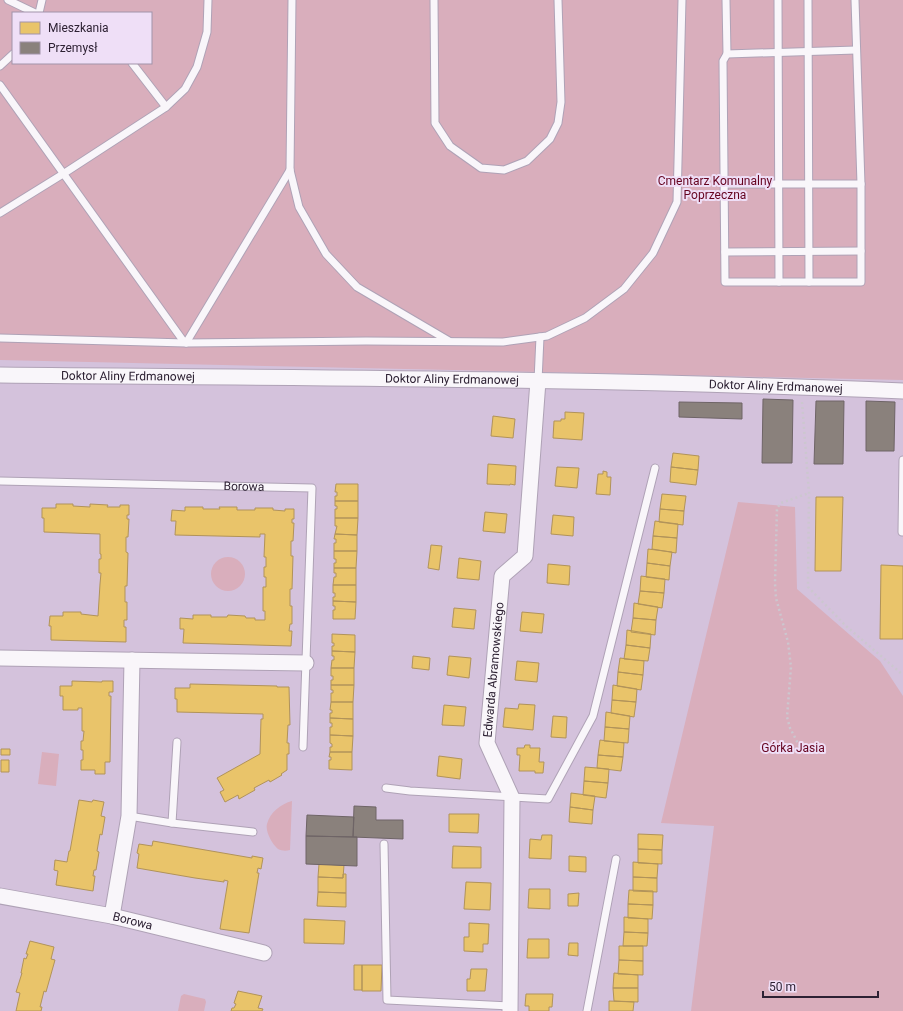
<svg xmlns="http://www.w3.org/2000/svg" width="903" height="1011" viewBox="0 0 903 1011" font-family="Roboto,sans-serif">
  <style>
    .green { fill: #d9aebc; fill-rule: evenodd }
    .homes { fill: #e9c46a; stroke: #b1935a }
    .industry { fill: #8a817c; stroke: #6e6466 }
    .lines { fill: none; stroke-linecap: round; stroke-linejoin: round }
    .service-casing { stroke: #afa2b6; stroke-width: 9 }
    .minor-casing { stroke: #afa2b6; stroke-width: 17 }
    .path { stroke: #ccc7cf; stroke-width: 2.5; stroke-dasharray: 2 3; stroke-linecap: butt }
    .service { stroke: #f9f6fa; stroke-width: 7 }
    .minor { stroke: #f9f6fa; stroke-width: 15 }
    .labels { text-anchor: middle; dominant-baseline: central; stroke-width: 4; stroke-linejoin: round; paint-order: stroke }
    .park-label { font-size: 12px; fill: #65031f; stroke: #efdff7 }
    .street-label { font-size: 12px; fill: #2d2133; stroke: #efdff7 }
  </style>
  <rect width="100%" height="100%" fill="#d4c2dc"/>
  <!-- green -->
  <path class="green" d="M0,0H903V380L0,360ZM13,13H151V63H13Z
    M738,502L795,507L797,589L880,661L903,696V1011H691L714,826L661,823Z
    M211 574a17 17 0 1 1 34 0a17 17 0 1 1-34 0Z
    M42,752L59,754L56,786L38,784Z
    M292,801L290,850C286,851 282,851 278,849C272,844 265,831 267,824C270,812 281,804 292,801Z
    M184,994L205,999L206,1002L204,1011H178L181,996Z"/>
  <!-- homes -->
  <path class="homes" d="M565,412L584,413L582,440L553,438L554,421H561V419H565Z
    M493,416L515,419L513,438L491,436Z
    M673,453L699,456L698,470L671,467Z
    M488,464L516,466L515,485L510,484V485L487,484Z
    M557,467L579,468L577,488L555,486Z
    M671,467L698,470L696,485L670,482Z
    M603,471L607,472V477H611L610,495L596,494L598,474H603Z
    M336,484H358V501H335V496H337V492H335Z
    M662,494L686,496L684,511L660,509Z
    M816,497H843L841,571H815Z
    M335,501H358V518H335V509H337V506H335Z
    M56,504H73V506L90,507V504L108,505L107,507H120V505H129V515H127V519H129L128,537H126V552L128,553L127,586H125V602H127V620H124V627H126V642L51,640V626H49L50,616H63V612H81V614L98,616L100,584L101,573H99V559H101V554H100V534L44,532V518H42V508H56Z
    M185,507H203V509H220L219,507H237V510H255V508H273V510L285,511V509H294V519H292V523H294L293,541H291V556H293L292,589H290V606H292V624H290L289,631H292L291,646L183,643L184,629H180V618L193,619V615H211V617H227L228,615L245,616L246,618H255V620H265V611H263V587H266V577H264V567H266V557H264L265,534H260V537L175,535L176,521H171L172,510L185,511Z
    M660,509L684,511L683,525L659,522Z
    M485,512L507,514L505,533L483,531Z
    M553,515L574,517L573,536L551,534Z
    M335,518H358L357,535L335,534L337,526H335Z
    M655,521L678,524L677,538L653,536Z
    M335,534L357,535V551H334V543H336V539H334Z
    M653,536L677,538L676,553L652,549Z
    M431,545L442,546L439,570L428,568Z
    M648,549L672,552L670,566L647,563Z
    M334,551H357L356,568H334V563H336V559H334Z
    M459,558L481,561L479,580L457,578Z
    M647,563L670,566L669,580L646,577Z
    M548,564L570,566L569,585L547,583Z
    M881,565L903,566V639H880Z
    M334,568H356V585H333L334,577H336V573H334Z
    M641,576L665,579L664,593L640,591Z
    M333,585H356V602L333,601V597H335V593H333Z
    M640,591L664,593L662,608L638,604Z
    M333,601L356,602L355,619H333V610H335V606H333Z
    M634,603L658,607L656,620L633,618Z
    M454,608L476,610L474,629L452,627Z
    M522,612L544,614L542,633L520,631Z
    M633,618L656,620L655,635L631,632Z
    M627,630L651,634L650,648L626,645Z
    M332,634L355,635V652L332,651V646H334V643H332Z
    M626,645L650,648L648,661L624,659Z
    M332,651L355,652L354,668H331L332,660H334V656H332Z
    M413,656L430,658L429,670L412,668Z
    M449,656L471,658L469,678L447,675Z
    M620,658L644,661L643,675L618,672Z
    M517,661L539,663L537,682L515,680Z
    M331,668H354V685H331V680H333V676H331Z
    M618,672L643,675L641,690L617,686Z
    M72,681L102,682V681H113V692H109V696H111L110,762H105V774H95V770H81V760H83V750H81V741H83L84,731H82V708H78V710H63V696H60V686H72Z
    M190,684L277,686V687H289L290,725H288L287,743H289V754H287V770L281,774L282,775L270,782L269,780L254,788L255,790L239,799L238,795L225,802L220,792L224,790L217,778L260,754L261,719H263V714L177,712V699H175V688H190Z
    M331,685H354L353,702H331V693H333V690H331Z
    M613,685L637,689L636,702L612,700Z
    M612,700L636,702L634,717L611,713Z
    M331,702H353V719L330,718V713H332V710H330Z
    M519,704L535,705L533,730L503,727L505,708L518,709Z
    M444,705L466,707L464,726L442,725Z
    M606,712L630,716L629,729L605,727Z
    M553,716L567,717L566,738L551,737Z
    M330,718L353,719V736L330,735V727H332V723H330Z
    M605,727L629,729L628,743L604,741Z
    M330,735L353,736L352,752H330V747H332V744L330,743Z
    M600,740L624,743L623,757L598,755Z
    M525,745H530V748H540L539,762H544L543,773H535V771H519L520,755H517V748H524Z
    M1,749H10V755H1Z
    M330,752H352V770L329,769V760H331V757H329Z
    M598,755L623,757L621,771L597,768Z
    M439,756L462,759L460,779L437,776Z
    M1,760H9V772H1Z
    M585,767L609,769L608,783L584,781Z
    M584,781L608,783L606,798L583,795Z
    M571,793L595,796L593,810L570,807Z
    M79,800L92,802L93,800L104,802L101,816L105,817L102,835L100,834L97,851L99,852L96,870H94L93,876H95L93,891L56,885L58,871L54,870L55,860L67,862L69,851H70Z
    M570,807L593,810L592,824L569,822Z
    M449,814H479L478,833L449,832Z
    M638,834L663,835L662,850L638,849Z
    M542,835H552L551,859L529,858L530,839L541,840Z
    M153,841L252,858V856L263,858L261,869L258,868L257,873H259L249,933L220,929L228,881L224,880V882L195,878L137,868L139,854L137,853L139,844L152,846Z
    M453,846L481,847V868H452Z
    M638,849L662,850V864L638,863Z
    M569,856L586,857V872L569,871Z
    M633,862L658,864L657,878L633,877Z
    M319,864L344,865L343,878L318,877Z
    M343,874H346V893L318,892V877L343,878Z
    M633,877L657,878V892L633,891Z
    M466,882L491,883L490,910L464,909Z
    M529,889H550V909L528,908Z
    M629,890L653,891V905L628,904Z
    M318,892L346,893V907L317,906Z
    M579,893L578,906H568V894Z
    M628,904L653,905L652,919L628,918Z
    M624,917L648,919V933L624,932Z
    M304,919L345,921L344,944L304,943Z
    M469,923L489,924L488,944H483V952L464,951V937H469Z
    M624,932L648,933L647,946H623Z
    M528,939H549V958H527Z
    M30,941L54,947L51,959L55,960L46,992L44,991L40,1007H42L41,1011H16L20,993L16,992L22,973H21L24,958L26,959L28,954H26Z
    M569,943H578V956L568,955Z
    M619,946H643V961L619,960Z
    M619,960L643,961V975L618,974Z
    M354,965H362V990H354Z
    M362,965H382L381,991H362Z
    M471,969H487L485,991H467V979H470Z
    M614,973L638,975V988H613Z
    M613,988H638V1002L614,1001Z
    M238,991L262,996L258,1008L263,1009L262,1011H231L232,1008H234L236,1004L234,1003Z
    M526,994H553L552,1007H549V1011H529V1006H525Z
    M609,1001L634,1002L633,1011H609Z"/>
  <!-- industry -->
  <path class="industry" d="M763,399L793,400L792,463H762Z
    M816,401H844L843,464H814Z
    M866,401L895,402L894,451H866Z
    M679,402L742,403V419L679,417Z
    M354,806L376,807V820H403V839L353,837Z
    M307,815L354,817L353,837L306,836Z
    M306,836L357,837V866L306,864Z"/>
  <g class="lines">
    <!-- service casing -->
    <g class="service-casing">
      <g id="service">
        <path d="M8,0L35,13"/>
        <path d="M292,0L290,170L299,207L326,254L357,287L449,341"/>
        <path d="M434,0L435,123L450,146L481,168L504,170L527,161L550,139L558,123L561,102L558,0"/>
        <path d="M726,0L727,54L723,61L725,282H861V184L855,0"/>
        <path d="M778,0L779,282"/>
        <path d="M808,0L809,282"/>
        <path d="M39,13L42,0"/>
        <path d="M727,54L856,50"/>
        <path d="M132,63L166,107"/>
        <path d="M0,66L13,54"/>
        <path d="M0,85L184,342"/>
        <path d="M725,184H861"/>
        <path d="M0,213L63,174L166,107L185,89L197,67L207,32L208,0"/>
        <path d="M725,252L861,251"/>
        <path d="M0,338L186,343L366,341L503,342L547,336L585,318L624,289L653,253L677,202L682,0"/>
        <path d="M186,343L290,170"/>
        <path d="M538,381L540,337"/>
        <path id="s1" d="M0,481L312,488L303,747"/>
        <path d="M902,532L903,460"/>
        <path d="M386,788L410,791L548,799L593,716L655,468"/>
        <path d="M129,816L172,823L253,832"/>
        <path d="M172,823L177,742"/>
        <path d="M384,844L387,1000L510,1006"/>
        <path d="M587,1011L616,859"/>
      </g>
    </g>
    <!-- minor casing -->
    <g class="minor-casing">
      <g id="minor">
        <path id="s2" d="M0,375C301,378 602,378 903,391"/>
        <path d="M0,658L306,663"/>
        <path id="s3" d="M0,896L112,916L264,953"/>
        <path d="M112,916L129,816L132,660"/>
        <path id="s4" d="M510,1011L512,798L487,743L502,576L525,556L538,381"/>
      </g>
    </g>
    <!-- path -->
    <path class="path" d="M802,402L809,493L808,587L846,626L903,675
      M802,751L790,728L787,717L791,667L788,642L776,598L775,583L777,508L781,503L809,493"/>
    <!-- service -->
    <use href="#service" class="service"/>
    <!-- minor -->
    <use href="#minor" class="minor"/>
  </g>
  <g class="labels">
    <!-- park labels -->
    <g class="park-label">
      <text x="715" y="181">Cmentarz Komunalny<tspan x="715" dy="14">Poprzeczna</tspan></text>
      <text x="793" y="748">Górka Jasia</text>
    </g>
    <!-- street labels -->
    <g class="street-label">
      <text stroke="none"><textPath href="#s2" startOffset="128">Doktor Aliny Erdmanowej</textPath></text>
      <text stroke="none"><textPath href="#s2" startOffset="452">Doktor Aliny Erdmanowej</textPath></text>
      <text stroke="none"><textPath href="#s2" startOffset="776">Doktor Aliny Erdmanowej</textPath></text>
      <text stroke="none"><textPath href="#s1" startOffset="244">Borowa</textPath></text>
      <text stroke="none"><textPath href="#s4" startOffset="347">Edwarda Abramowskiego</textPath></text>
      <text stroke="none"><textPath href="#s3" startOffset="135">Borowa</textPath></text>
    </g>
  </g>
  <!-- legend -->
  <rect x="12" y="12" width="140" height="52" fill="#efdff7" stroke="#a193a9"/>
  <rect x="20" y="22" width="20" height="12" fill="#e9c46a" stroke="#a193a9"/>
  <text x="48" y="32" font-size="12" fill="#2d2133">Mieszkania</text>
  <rect x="20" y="42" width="20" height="12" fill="#8a817c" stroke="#a193a9"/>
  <text x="48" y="52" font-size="12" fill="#2d2133">Przemysł</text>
  <!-- scale -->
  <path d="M763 991v6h115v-6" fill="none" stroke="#2d2133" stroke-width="2"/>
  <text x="769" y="991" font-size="12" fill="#2d2133" stroke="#efdff7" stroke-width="3" paint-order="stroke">50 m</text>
</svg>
